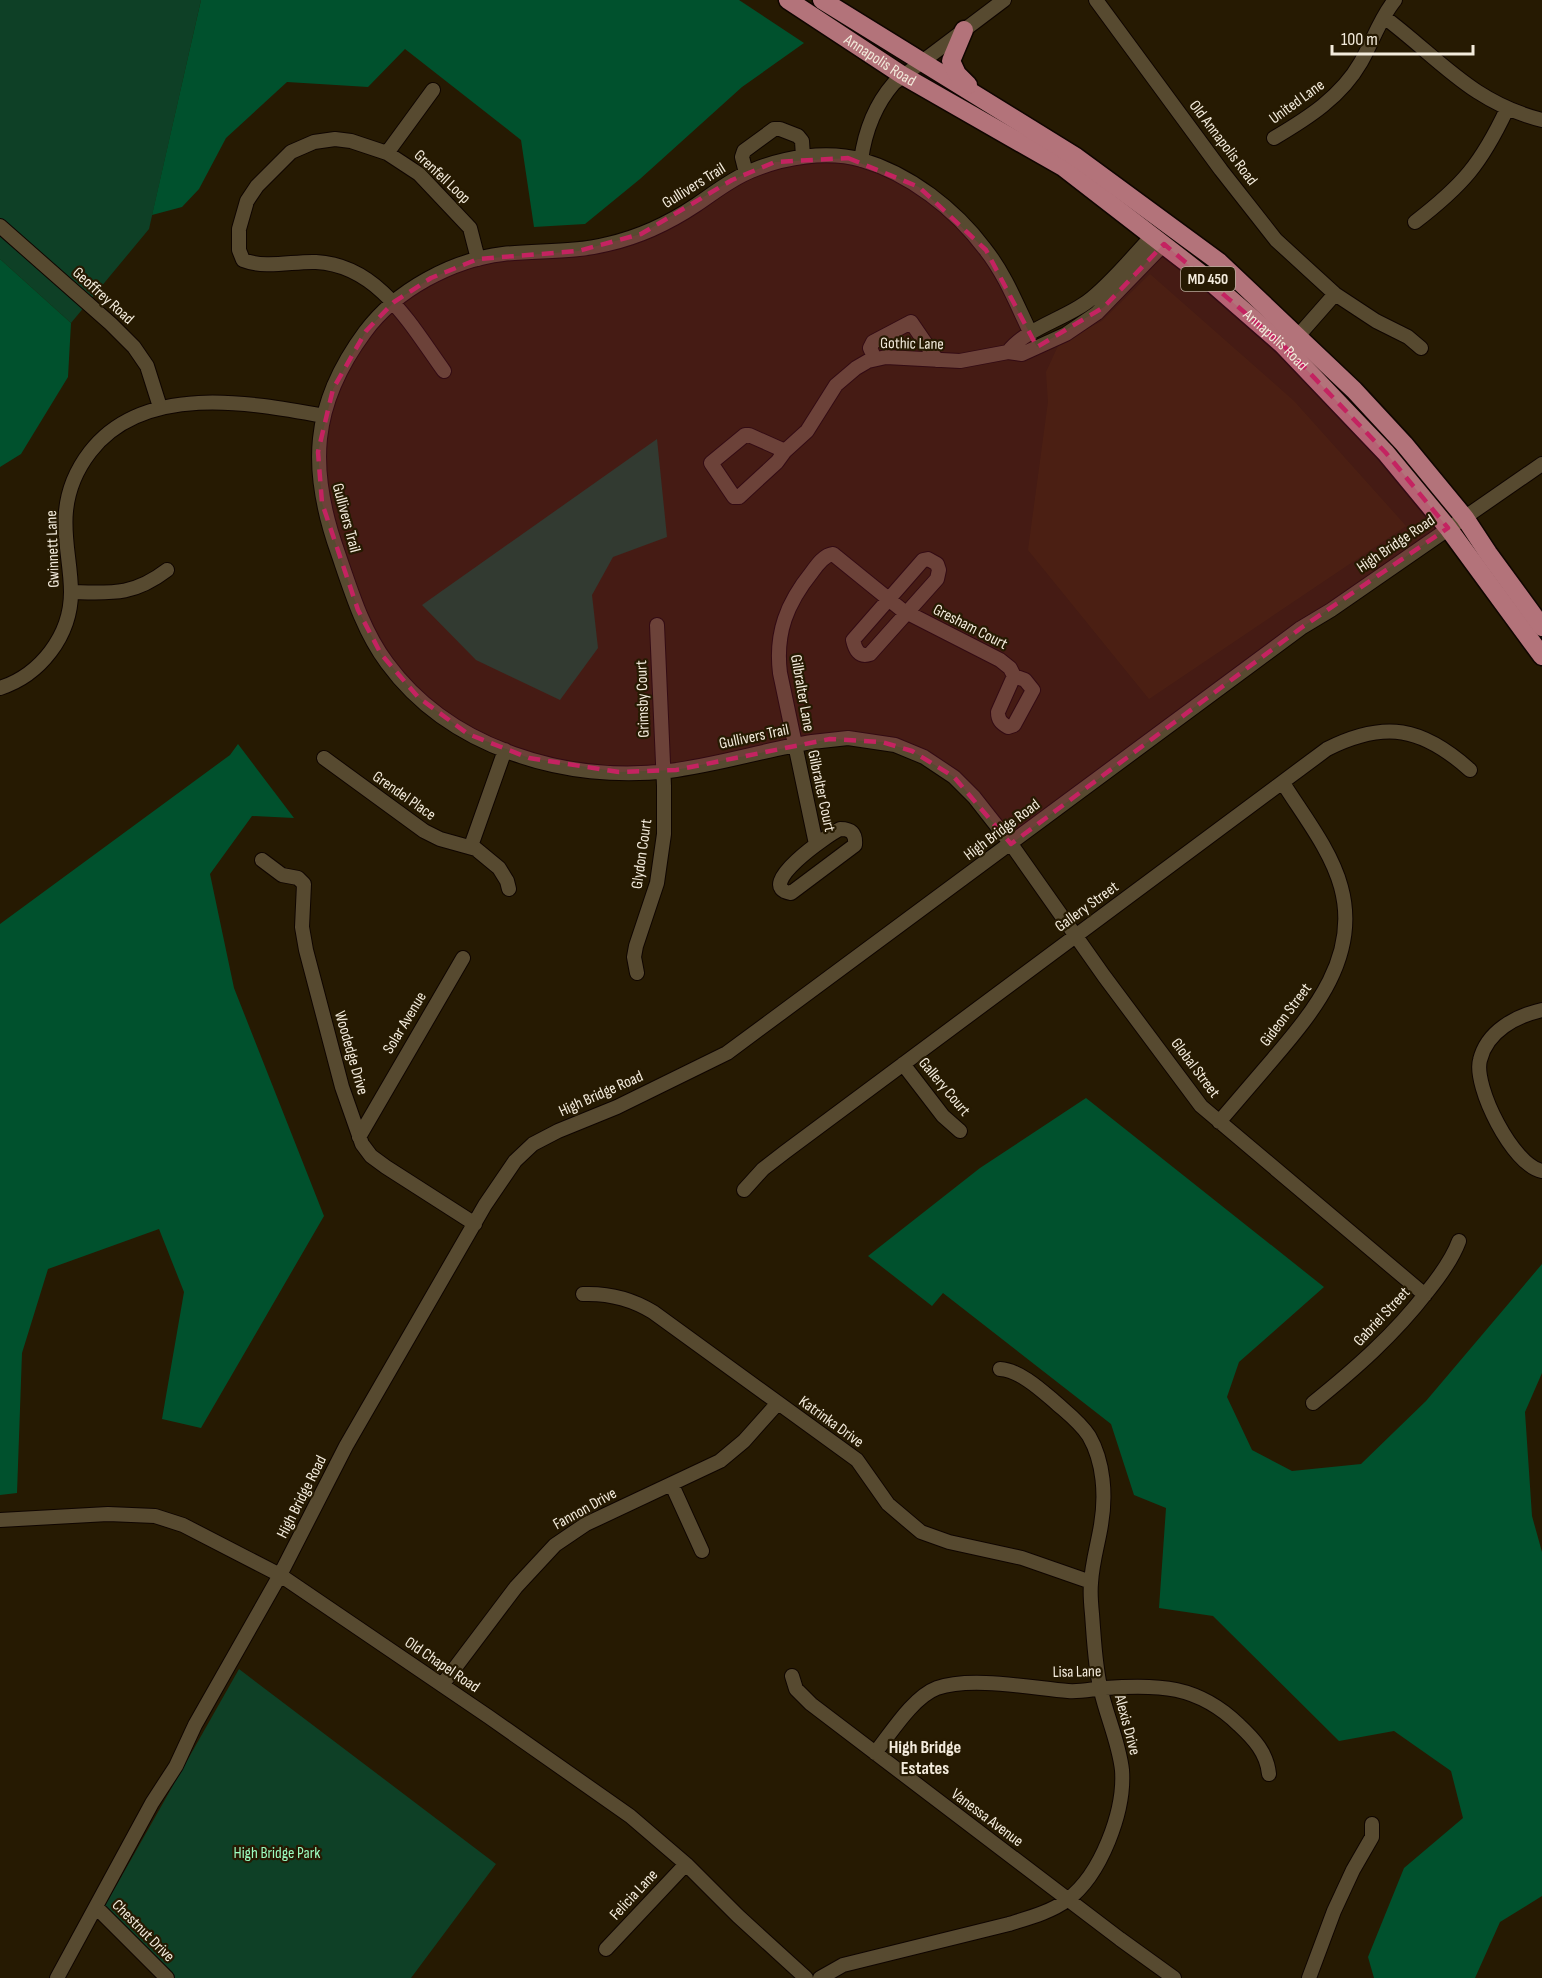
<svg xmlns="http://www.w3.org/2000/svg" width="1542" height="1978" viewBox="0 0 1542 1978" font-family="'Sofia Sans Condensed',sans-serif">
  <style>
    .built { fill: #2e1f00 }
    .green { fill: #0e4026 }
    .forest { fill: #00512d }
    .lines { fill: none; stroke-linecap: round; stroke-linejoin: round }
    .minor-casing { stroke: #0f0500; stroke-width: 16 }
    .major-casing { stroke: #0f0500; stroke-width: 21 }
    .minor { stroke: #574a30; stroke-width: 14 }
    .major { stroke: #b3737a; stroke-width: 18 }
    .marked { fill: #c42361; fill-opacity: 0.2; stroke: #c42361; stroke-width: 4.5; stroke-dasharray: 12 8; stroke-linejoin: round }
    .labels { text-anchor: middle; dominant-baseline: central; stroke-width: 4.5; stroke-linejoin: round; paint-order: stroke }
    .shield { fill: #261a02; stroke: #b6ac9b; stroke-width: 1.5 }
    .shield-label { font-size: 15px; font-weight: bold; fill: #f3ebdc }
    .street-label { font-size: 16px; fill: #f3ebdc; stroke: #261a02 }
    .park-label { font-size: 16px; fill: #9bfcc0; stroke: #261a02 }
    .neighbourhood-label { font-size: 18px; font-weight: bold; fill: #f3ebdc; stroke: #261a02 }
  </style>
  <rect width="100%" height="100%" fill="#261a02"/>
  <!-- built -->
  <path class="built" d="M1150,274L1294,401L1406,526L1149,699L1028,550L1048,402L1046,372L1059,344L1102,321Z"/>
  <!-- green -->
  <path class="green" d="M0,0H201L149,229L71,323L0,259Z
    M657,439L667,537L613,557L592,595L598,648L560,700L476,660L422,605Z
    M239,1669L496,1864L411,1978H171L103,1909Z"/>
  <!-- forest -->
  <path class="forest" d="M201,0H739L804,43L742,87L640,179L585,224L534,227L521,140L405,49L368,87L287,82L226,138L199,189L182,207L152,215Z
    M0,259L71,323L68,377L21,454L0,467Z
    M238,744L294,818L252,816L210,874L234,988L324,1216L201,1428L162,1419L184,1292L159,1229L48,1269L22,1353L17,1493L0,1495V924L230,755Z
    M1086,1098L1324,1287L1239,1362L1227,1397L1252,1450L1292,1471L1361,1464L1426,1401L1542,1264V1373L1525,1412L1532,1516L1542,1552V1896L1500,1922L1475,1978H1374L1368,1957L1404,1868L1463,1818L1451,1771L1394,1731L1339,1741L1213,1616L1159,1608L1166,1508L1134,1495L1111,1424L943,1293L932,1306L868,1256L980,1168Z"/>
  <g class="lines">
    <!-- minor casing -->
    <g class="minor-casing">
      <path id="minor" d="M1096,0L1221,170L1276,240L1335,294L1376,321L1408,337L1421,348
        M1384,17C1439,58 1471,102 1542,120
        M1274,138C1308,118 1341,97 1361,62C1373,41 1380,18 1395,0
        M387,153L433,90
        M861,160C865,131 874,106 894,83L1004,0
        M746,173L742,157L744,151L774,129H780L798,136L802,141L803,157
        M1415,222C1463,185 1481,164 1507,109
        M0,226L111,324L134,347L147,366L160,407
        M1031,334C1017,305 1005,274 985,249C955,209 910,174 862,160C827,150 784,157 751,171C731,179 714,193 696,205C669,223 639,237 608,244C572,253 539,250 503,254C452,260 396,290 365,332C311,405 308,469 338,553C351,591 363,631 387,663C450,749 567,783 669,771C717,765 764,750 812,742L848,738L895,745L924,757L954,777L974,797L1011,844L1104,976L1201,1106L1425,1295
        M1298,336L1335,294
        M1008,352C1025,329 1064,319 1087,302C1111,284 1132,257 1153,235
        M875,359L870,348L873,342L911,322L937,360
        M444,371C412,327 379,265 316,262C293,261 266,269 243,260L239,250V229L247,201L257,186L291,152L314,142L335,139L351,141L387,153L419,174L470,228L478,259
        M745,435H749L785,451L777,462L739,497H734L711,463Z
        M785,451L807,431L836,385L856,368L868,361L886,357L960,361L1008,352L1022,354L1066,334L1097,313L1164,244
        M928,559L937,564L939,570L937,579L870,654C859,658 855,649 853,640L923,560Z
        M71,592C111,593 133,596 167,570
        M1014,676L1025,680L1033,690L1014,725L1008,727C1001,723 998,720 998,712Z
        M0,688C40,675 71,636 71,592C71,565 63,538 66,511C68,490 77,469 90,452C143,383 249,402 324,416
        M324,758L424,831L440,839L476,849L499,868L507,881L509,889
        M840,829C851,829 856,833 855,845L791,893C752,887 829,834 840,829Z
        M816,844L780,673C775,633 787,603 812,572C817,565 824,555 833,554L902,610L1000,660L1010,668L1014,676
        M471,846L505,750
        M262,860L282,875L298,878L304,884L302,927L306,950L342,1087L362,1144L371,1156L386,1167L475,1224
        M637,973L634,957L636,946L657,883L664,834V786L657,625
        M1542,1010C1516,1016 1487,1031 1480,1060C1473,1086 1513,1166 1542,1171
        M903,1064L943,1116L960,1131
        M1219,1122C1237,1101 1255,1080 1273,1059C1314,1011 1360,956 1341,887C1331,850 1303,815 1283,783
        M359,1137L463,958
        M744,1190L763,1169L785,1152L1327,749C1385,720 1422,727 1470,770
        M583,1294C608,1293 632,1299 653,1312L857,1460L888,1504L921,1532L949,1542L1022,1558L1091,1582
        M1313,1403C1355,1369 1394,1335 1427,1292C1440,1276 1452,1260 1459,1241
        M672,1485L702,1551
        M0,1520L108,1514L155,1516L183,1525L280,1575L489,1717L630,1816L686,1864L738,1916L806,1978
        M792,1676L796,1689L811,1704L1120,1939L1174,1978
        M442,1685L516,1587L555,1545L586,1524L720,1461L744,1441L777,1404
        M875,1753C891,1733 913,1697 937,1688C971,1676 1032,1688 1068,1691C1081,1692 1092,1689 1105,1688C1158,1684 1198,1685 1239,1725C1254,1739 1267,1753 1269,1774
        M96,1907L167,1978
        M606,1949L686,1864
        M57,1978L152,1803L176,1766L195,1725L280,1575L346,1446L485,1205L515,1161L533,1144L558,1131L617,1107L727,1053L1301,628L1331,610L1542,464
        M820,1978L843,1965L1009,1924C1028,1918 1051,1912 1067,1900C1101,1875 1125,1811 1122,1770C1119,1743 1107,1717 1101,1691C1095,1667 1094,1639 1092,1614C1091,1604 1090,1593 1091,1583C1092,1563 1098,1544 1101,1525C1106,1496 1104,1462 1089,1436C1080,1422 1066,1412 1054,1401C1040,1389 1019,1370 1000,1369
        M1309,1978L1334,1911L1353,1870L1372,1837V1824"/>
    </g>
    <!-- major casing -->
    <g class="major-casing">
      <g id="major">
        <path id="s1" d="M788,0L902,75L1063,167L1204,276L1283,345L1386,453L1448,528L1542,656"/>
        <path d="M822,0L1076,157L1219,262L1354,390L1404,444L1465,518L1488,553L1542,627"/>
        <path d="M964,30L951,61L957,74L968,85"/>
      </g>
    </g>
    <!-- minor -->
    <use href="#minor" class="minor"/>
    <!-- major -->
    <use href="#major" class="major"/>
  </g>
  <!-- marked area -->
  <path class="marked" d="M848,158L919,187L986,250L1037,347L1104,307L1164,244L1283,345L1386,453L1448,528L1301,628L1011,844L954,777L912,751L882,742L830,739L676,770L619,772L529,758L468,734L418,697L381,654L358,610L322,503L318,452L333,389L366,331L394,302L431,278L478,259L578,251L641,234L732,180L775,162Z"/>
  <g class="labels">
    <!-- shield labels -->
    <rect class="shield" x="1181" y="267" width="54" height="24" rx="4.5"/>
    <g class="shield-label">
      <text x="1208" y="279">MD 450</text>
    </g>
    <!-- street labels -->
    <g class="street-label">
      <text stroke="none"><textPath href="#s1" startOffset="110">Annapolis Road</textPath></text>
      <text transform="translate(1297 102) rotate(-36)">United Lane</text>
      <text transform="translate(1223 143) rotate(53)">Old Annapolis Road</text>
      <text transform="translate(442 177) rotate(43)">Grenfell Loop</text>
      <text transform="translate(694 186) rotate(-32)">Gullivers Trail</text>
      <text transform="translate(103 296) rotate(42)">Geoffrey Road</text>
      <text stroke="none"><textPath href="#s1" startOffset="596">Annapolis Road</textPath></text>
      <text transform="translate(912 344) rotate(1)">Gothic Lane</text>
      <text transform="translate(346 518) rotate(75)">Gullivers Trail</text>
      <text transform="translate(1396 544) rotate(-34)">High Bridge Road</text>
      <text transform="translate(53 549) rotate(-92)">Gwinnett Lane</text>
      <text transform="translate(970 627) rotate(27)">Gresham Court</text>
      <text transform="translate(802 693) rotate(80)">Gilbralter Lane</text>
      <text transform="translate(643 699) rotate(-92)">Grimsby Court</text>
      <text transform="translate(754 737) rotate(-12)">Gullivers Trail</text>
      <text transform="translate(821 791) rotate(78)">Gilbralter Court</text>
      <text transform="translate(404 796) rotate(35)">Grendel Place</text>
      <text transform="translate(1002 830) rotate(-37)">High Bridge Road</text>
      <text transform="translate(642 854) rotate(-82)">Glydon Court</text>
      <text transform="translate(1087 907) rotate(-36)">Gallery Street</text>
      <text transform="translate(1286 1015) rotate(-53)">Gideon Street</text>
      <text transform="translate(405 1023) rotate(-59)">Solar Avenue</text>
      <text transform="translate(351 1053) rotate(74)">Woodedge Drive</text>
      <text transform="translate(1195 1068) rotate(53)">Global Street</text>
      <text transform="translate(944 1087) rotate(50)">Gallery Court</text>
      <text transform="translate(601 1094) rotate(-24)">High Bridge Road</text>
      <text transform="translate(1382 1317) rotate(-47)">Gabriel Street</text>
      <text transform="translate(831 1422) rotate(36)">Katrinka Drive</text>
      <text transform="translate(302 1497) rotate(-63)">High Bridge Road</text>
      <text transform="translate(585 1509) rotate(-29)">Fannon Drive</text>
      <text transform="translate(442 1665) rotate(34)">Old Chapel Road</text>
      <text transform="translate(1077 1672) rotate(-1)">Lisa Lane</text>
      <text transform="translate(1127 1725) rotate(75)">Alexis Drive</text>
      <text transform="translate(987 1818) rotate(37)">Vanessa Avenue</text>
      <text transform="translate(634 1895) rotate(-47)">Felicia Lane</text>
      <text transform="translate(143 1931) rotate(45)">Chestnut Drive</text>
    </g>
    <!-- park labels -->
    <g class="park-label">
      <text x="277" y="1853">High Bridge Park</text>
    </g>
    <!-- neighbourhood labels -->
    <g class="neighbourhood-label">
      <text x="925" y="1747">High Bridge<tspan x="925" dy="21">Estates</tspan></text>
    </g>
  </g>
  <!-- scale -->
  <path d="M1332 45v9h141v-9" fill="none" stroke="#f3ebdc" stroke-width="3"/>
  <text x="1341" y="45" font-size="18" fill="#f3ebdc" stroke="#261a02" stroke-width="4.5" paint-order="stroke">100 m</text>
</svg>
